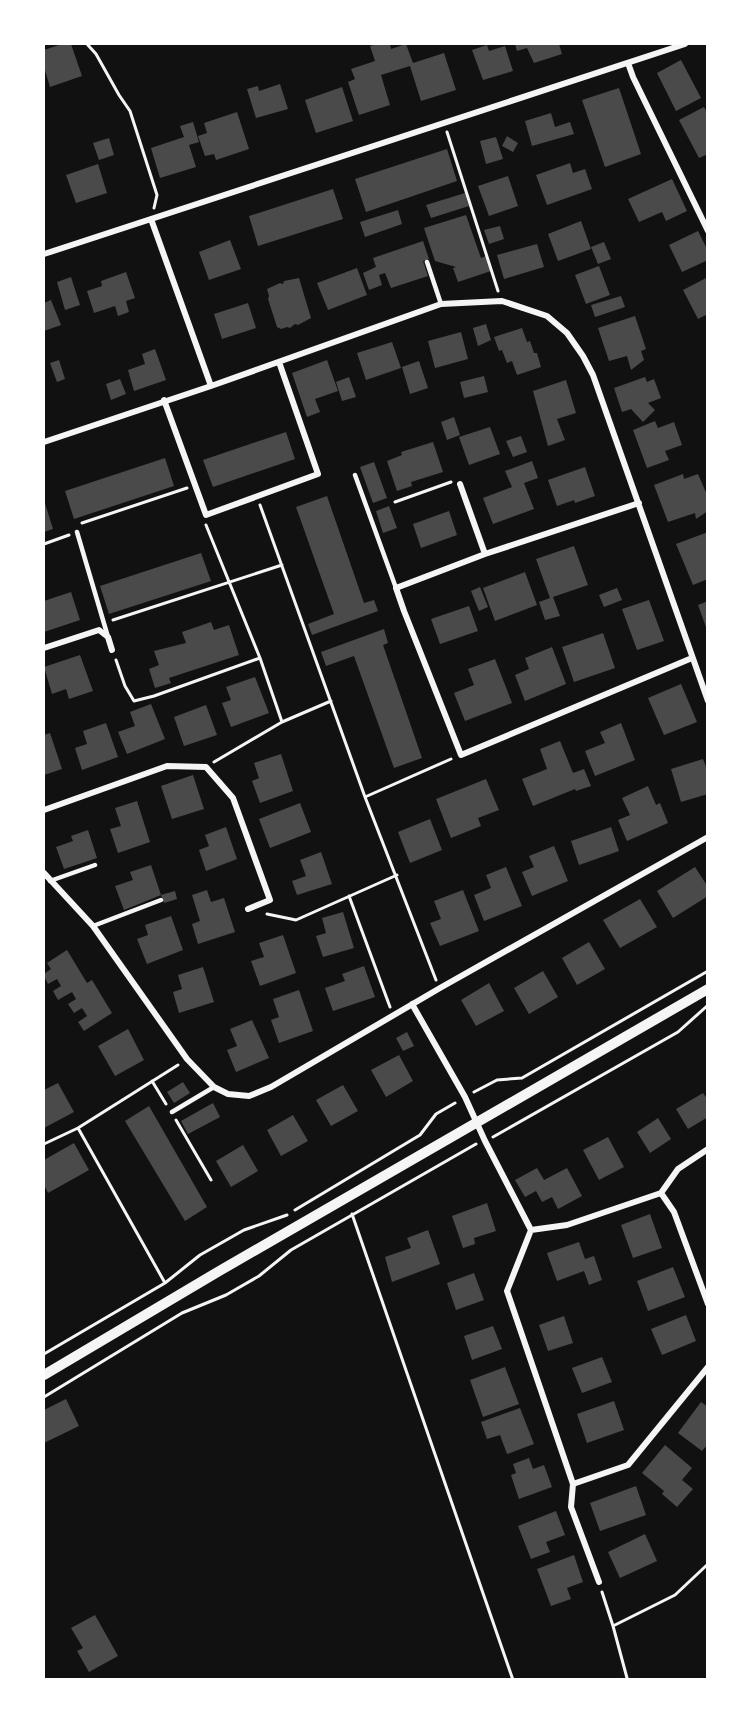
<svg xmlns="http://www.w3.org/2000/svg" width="751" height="1723" viewBox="0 0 751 1723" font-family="'Exo 2',sans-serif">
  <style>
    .building { fill: #4a4a4a }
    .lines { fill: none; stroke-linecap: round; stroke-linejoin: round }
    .path { stroke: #f5f5f5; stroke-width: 3 }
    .service { stroke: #f5f5f5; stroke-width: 4.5 }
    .minor { stroke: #f5f5f5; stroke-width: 6 }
    .tertiary { stroke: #f5f5f5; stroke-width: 10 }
  </style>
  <rect width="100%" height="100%" fill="#111"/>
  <!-- building -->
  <path class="building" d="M62,44H71L82,76L50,87L44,67V50Z
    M378,44H390L391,49L406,44L413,63L444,53L456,90L421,101L410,66L381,75L390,105L359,115L348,82L355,79L351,69L375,61L370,46Z
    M515,44H559L562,54L534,63L527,48L517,51Z
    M487,45L489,51L505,46L513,71L483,80L472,50Z
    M681,60L701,98L676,111L657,73Z
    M280,84L288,109L256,118L247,89L258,86L259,91Z
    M342,87L353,121L316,133L305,100Z
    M619,88L641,154L605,167L582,100Z
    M704,107L708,114V154L699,158L679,120Z
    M237,112L249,149L216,160L214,154L205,156L198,136L207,133L204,123Z
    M551,113L555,127L570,122L574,134L532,146L525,121Z
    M193,122L199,142L189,145L196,167L160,178L151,148L184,137L180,126Z
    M507,136L518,143L513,152L502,146Z
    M496,137L503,159L486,164L480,141Z
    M109,138L114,155L99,160L93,143Z
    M447,149L457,181L366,212L355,179Z
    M570,163L573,173L585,169L592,189L547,205L536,175Z
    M98,164L107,193L76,203L66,175Z
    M508,176L518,206L489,216L478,186Z
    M672,179L687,211L666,221L662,212L639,222L628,199Z
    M333,189L343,219L258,246L249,216Z
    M465,193L469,206L431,218L426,205Z
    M398,210L402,224L365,237L360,222Z
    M466,215L481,258L486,256L491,271L458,282L453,268L456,267L435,261L424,228Z
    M581,221L591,249L558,261L548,234Z
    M500,226L504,239L489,244L484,230Z
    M698,231L708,251V260L682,272L669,245Z
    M230,240L241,269L209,280L199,252Z
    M423,241L429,259L423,261L428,276L391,288L385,273L379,275L382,285L369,290L363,273L376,267L373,258Z
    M604,242L611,259L598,264L591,247Z
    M537,244L544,267L504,279L497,255Z
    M599,266L610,295L586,304L575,275Z
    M357,268L367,295L328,310L317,283Z
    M126,272L135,298L126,301L129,312L118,316L115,306L94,313L87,291L102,286L101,281Z
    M71,277L80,305L65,310L57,282Z
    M708,277V314L698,319L683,290Z
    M299,278L311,318L298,325L295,324L290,328L287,327L281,329L277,327L268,299L269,296L267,289L280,283L283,284L284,281Z
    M621,296L625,307L595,317L591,305Z
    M51,300L61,325L44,331V303Z
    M248,303L256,328L222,339L214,314Z
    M635,316L646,349L641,351L644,360L631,370L627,356L609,361L598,328Z
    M486,324L491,340L478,346L473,328Z
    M522,328L527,342L530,341L534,353H537L541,367L517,375L512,361L507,363L502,350L499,351L494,337Z
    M461,332L468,359L435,368L428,341Z
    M392,342L401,368L366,380L357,353Z
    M155,349L166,380L134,391L128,370L145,364L142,354Z
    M59,360L65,379L57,382L50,363Z
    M327,360L338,391L315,399L320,412L307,417L292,373Z
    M419,361L428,388L410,394L402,367Z
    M484,376L488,392L464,398L460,382Z
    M349,377L356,397L342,401L336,382Z
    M645,377L647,382L654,379L661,398L648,403L655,410L643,422L631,409L622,412L614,388Z
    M120,379L126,394L111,400L106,384Z
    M566,380L576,413L557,419L565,440L548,446L533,391Z
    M454,417L460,435L447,440L441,422Z
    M655,421L658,428L674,422L682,445L665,451L669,460L647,468L633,430Z
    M490,427L500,454L469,465L459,437Z
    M286,432L295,459L213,487L203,460Z
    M521,436L527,452L513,457L506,441Z
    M433,442L443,472L411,482L412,486L397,491L387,461L402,455L401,452Z
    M165,458L174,486L74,519L65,491Z
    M532,461L538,478L524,483L534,509L493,524L483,498L512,487L505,471Z
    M374,462L387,498L373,503L360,467Z
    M585,467L595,496L575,503L574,500L557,506L548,480Z
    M683,474L684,479L698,474L708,497V511L696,519L695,513L668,522L654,485Z
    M327,496L364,603L374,600L378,611L312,635L308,624L334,614L296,507Z
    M44,500L53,529L44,532Z
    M389,506L397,528L383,533L376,511Z
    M449,511L457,535L421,548L413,524Z
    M708,532V579L693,585L676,544Z
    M574,546L588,585L553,597L560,616L545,620L539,602L550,598L536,559Z
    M201,553L211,581L109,614L100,586Z
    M525,572L537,605L495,621L483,588Z
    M480,587L488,607L479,611L471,591Z
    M617,588L622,600L604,607L599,595Z
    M71,592L80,620L44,632V601Z
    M649,600L664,641L637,650L622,609Z
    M708,601V630H707L698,605Z
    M469,606L478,631L440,644L431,619Z
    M211,622L214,630L229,625L239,655L169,678L171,683L155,688L149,669L159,665L154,651L186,643L182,632Z
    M384,629L388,643L383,645L422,758L394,768L354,656L326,666L321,652Z
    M603,633L615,668L574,682L562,647Z
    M552,647L566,684L525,701L515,675L529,669L525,658Z
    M80,655L93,691L69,699L66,689L52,694L44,667Z
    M495,659L512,703L465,721L454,693L474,685L468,669Z
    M255,677L269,713L231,727L222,703L231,700L226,687Z
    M681,684L697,722L664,735L648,698Z
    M151,704L165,739L127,754L118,732L135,726L130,712Z
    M206,705L217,735L184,746L174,717Z
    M106,723L118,757L82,770L75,748L87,744L83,731Z
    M621,723L635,760L595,776L585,751L605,743L600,732Z
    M50,733L62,769L44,775V735Z
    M560,741L573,773L584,769L591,786L576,791L575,789L533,806L522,779L547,769L540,749Z
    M281,754L293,791L260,803L252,781L259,778L254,763Z
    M703,759L708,772V794L681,802L671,769Z
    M193,775L204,809L172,819L161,786Z
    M486,779L499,810L478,818L481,826L451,838L436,799Z
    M648,786L656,805L660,803L668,823L627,841L618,820L630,815L622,798Z
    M137,801L150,842L118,853L110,829L121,826L115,808Z
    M300,803L311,832L270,848L259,819Z
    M430,819L442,850L410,863L398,832Z
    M226,827L237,859L206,871L199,850L209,846L205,835Z
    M611,827L619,851L579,865L571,841Z
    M88,830L97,858L64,869L56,847L73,841L71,836Z
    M554,846L568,881L532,896L522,872L534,867L529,856Z
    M321,852L332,884L297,895L292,881L306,876L300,860Z
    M151,865L161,895L124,910L115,886L133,880L130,872Z
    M506,867L522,906L484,921L474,895L491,888L486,875Z
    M695,867L708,887V896L673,918L657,891Z
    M207,890L211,902L224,898L235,932L198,944L192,924L200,921L192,895Z
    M463,890L479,931L440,946L430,923L441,919L434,901Z
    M175,891L177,899L164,903L161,895Z
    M640,899L657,927L620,948L603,920Z
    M343,912L354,948L323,957L316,936L326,933L322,918Z
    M171,916L183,950L147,964L137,939L148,935L145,925Z
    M283,935L296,973L260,986L251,961L264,957L259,943Z
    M589,942L605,969L577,985L562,958Z
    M67,950L87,983L92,980L112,1013L84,1031L78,1022L87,1016L82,1008L74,1013L68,1004L76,999L72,992L58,1000L53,991L61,986L57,979L48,984L44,976V974L51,969L47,963Z
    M364,966L375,997L333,1011L325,988L345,981L342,974Z
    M203,967L214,1002L179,1013L173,992L182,989L178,975Z
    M543,971L558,997L529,1014L514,988Z
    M489,983L504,1011L476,1026L461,1000Z
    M299,990L313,1031L279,1043L271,1020L279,1017L273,999Z
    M252,1020L269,1058L236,1072L227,1050L237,1046L230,1029Z
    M128,1029L144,1060L115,1076L98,1046Z
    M407,1032L414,1046L403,1051L396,1038Z
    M399,1055L413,1081L386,1097L371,1070Z
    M183,1082L190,1093L174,1103L167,1092Z
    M58,1083L74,1112L44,1128V1090Z
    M343,1085L358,1111L331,1126L316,1100Z
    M703,1093L708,1100V1117L688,1129L676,1109Z
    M213,1103L220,1117L188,1134L181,1121Z
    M149,1106L207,1207L185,1221L125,1121Z
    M293,1115L308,1141L281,1156L267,1130Z
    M658,1118L671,1139L650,1153L637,1132Z
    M608,1137L624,1167L599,1180L583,1150Z
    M74,1143L89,1170L48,1193L44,1185V1160Z
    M243,1145L258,1171L231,1187L216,1161Z
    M537,1168L544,1180L567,1168L582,1196L558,1209L552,1197L542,1202L536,1191L525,1197L515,1180Z
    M487,1203L496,1231L474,1238L475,1244L463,1248L452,1216Z
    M650,1214L662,1248L633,1258L621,1225Z
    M428,1230L440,1264L392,1282L385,1257L411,1248L407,1238Z
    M579,1242L585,1259L594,1256L602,1280L589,1285L584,1271L557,1281L547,1253Z
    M673,1267L685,1297L648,1311L637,1281Z
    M474,1273L484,1300L456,1310L447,1283Z
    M686,1315L696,1341L662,1355L651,1329Z
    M564,1316L573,1343L548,1351L539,1325Z
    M493,1326L502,1349L472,1360L464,1336Z
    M602,1357L612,1382L582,1393L572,1368Z
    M505,1367L519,1404L483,1417L470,1380Z
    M66,1399L79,1426L44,1443V1410Z
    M614,1401L624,1430L587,1443L577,1414Z
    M701,1402L708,1407V1444L702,1451L678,1433Z
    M520,1408L534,1444L507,1454L500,1435L487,1439L481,1422Z
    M665,1445L692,1468L682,1480L693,1489L677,1507L662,1494L664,1491L642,1473Z
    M529,1458L533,1469L544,1465L552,1487L519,1499L511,1475L516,1473L513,1464Z
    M636,1486L646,1515L600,1531L590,1503Z
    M556,1511L565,1535L546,1542L550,1552L531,1559L518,1526Z
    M645,1534L657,1561L620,1578L608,1552Z
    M574,1555L583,1582L567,1588L571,1599L551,1606L537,1569Z
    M95,1615L118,1656L89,1672L77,1651L83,1648L71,1628Z"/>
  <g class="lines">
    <!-- path -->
    <path class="path" d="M87,44L96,54L119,95L130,111L157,195L154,208
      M447,132L498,291
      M395,502L451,482
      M260,505L365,797L436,980
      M82,523L187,488
      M206,525L260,658L282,722L331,701
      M44,544L69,535
      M113,620L282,565
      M116,660L125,686L134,701L154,696L260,658
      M214,762L282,722
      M365,797L451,759
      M349,896L390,1007
      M267,914L296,920L397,875
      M152,1081L166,1104
      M474,1092L497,1080L522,1078L708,971
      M176,1120L211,1180
      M78,1128L165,1283
      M493,1137L678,1032L707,1006
      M44,1144L78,1128L178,1065
      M295,1210L420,1135L436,1114L455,1103
      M352,1214L513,1680
      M44,1354L165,1283L200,1255L244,1230L287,1215
      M44,1397L182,1313L226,1295L259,1276L291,1250L476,1144
      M602,1592L613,1626L675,1595L708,1564
      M613,1626L627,1678L625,1680"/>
    <!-- service -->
    <path class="service" d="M427,262L441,304
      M355,475L396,588
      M77,532L108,637
      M50,881L95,865
      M93,926L161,900
      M172,1112L214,1087"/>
    <!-- minor -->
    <path class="minor" d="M628,63L633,77L708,231
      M151,219L211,386
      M44,254L685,44
      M164,400L206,515L318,474L279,362
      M44,442L211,386L441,304L502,301L547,316L567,333L583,356L593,375L708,701
      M460,484L485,554
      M639,503L485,554L396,588L404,611L461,755L692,658
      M44,648L99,630L108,637L112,650
      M44,810L167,766L206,767L233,798L270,900L248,909
      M44,873L93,926L187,1059L214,1087L228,1094L249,1096L271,1087L440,988L708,837
      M412,1004L465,1097L485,1141L531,1230L567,1225L661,1193L678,1169L708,1149
      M661,1193L674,1212L708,1304
      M531,1230L507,1291L573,1484L628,1465L708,1367
      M573,1484L571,1507L599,1582"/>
    <!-- tertiary -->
    <path class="tertiary" d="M44,1375L221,1270L708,989"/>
  </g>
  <!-- border -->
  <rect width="751" height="1723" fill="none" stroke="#ffffff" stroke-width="90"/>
</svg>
